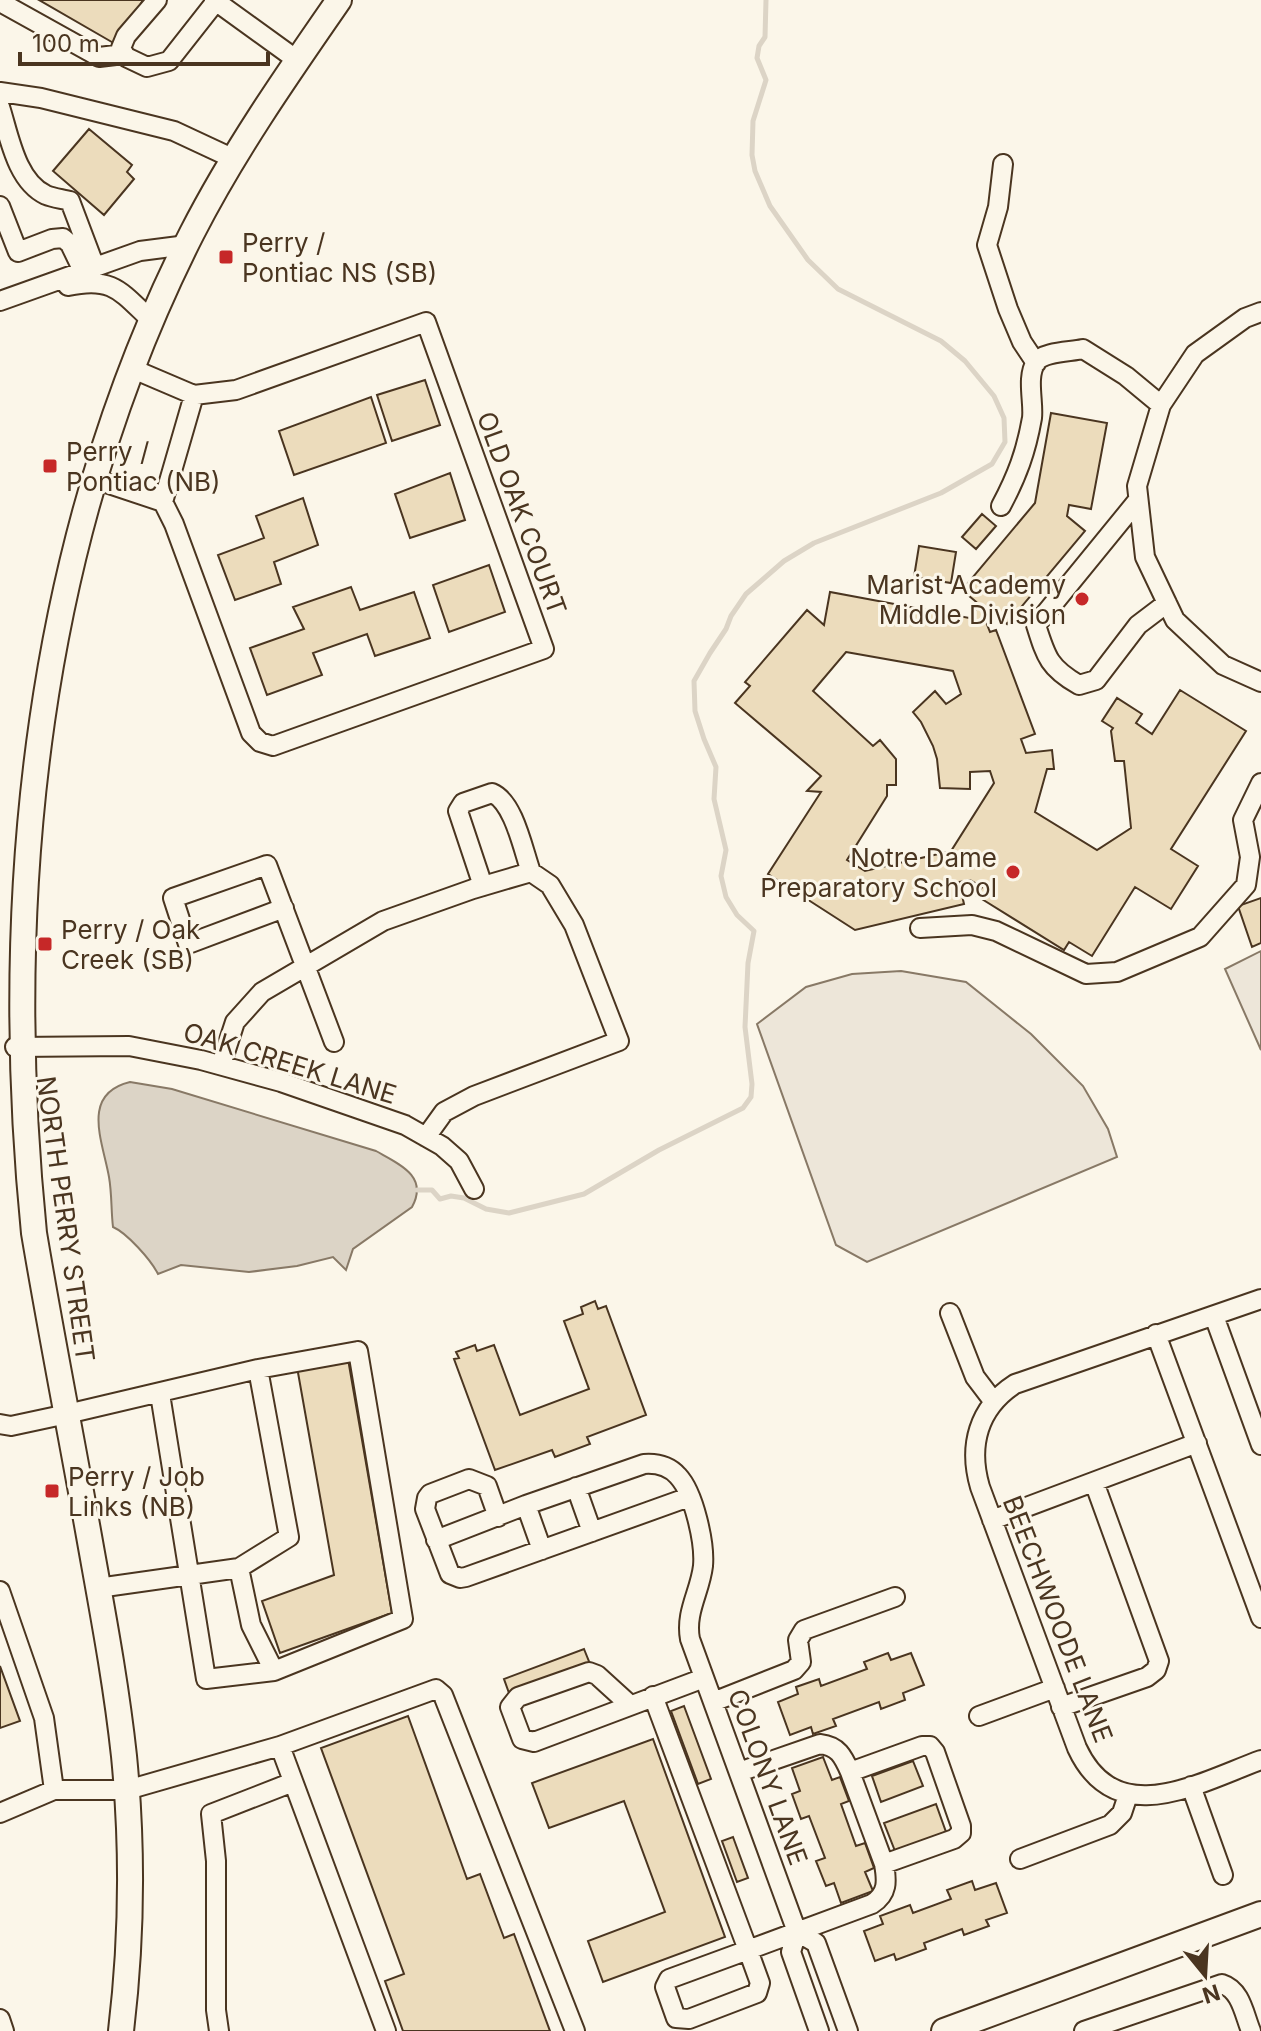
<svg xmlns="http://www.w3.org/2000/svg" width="1261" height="2031" viewBox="0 0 1261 2031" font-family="Inter,sans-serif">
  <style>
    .green { fill: #ede6d9; stroke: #887966; stroke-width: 2 }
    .water { fill: #dcd4c6; stroke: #887966; stroke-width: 2 }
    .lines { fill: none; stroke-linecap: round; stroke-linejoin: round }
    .stream { stroke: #dcd4c6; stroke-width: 5 }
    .building { fill: #ecdcbc; stroke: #4a3520; stroke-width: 2; fill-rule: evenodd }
    .minor-casing { stroke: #4a3520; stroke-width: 22 }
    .major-casing { stroke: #4a3520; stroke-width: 28 }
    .minor { stroke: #fbf6e9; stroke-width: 18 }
    .major { stroke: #fbf6e9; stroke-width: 24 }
    .poi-dot { fill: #c62828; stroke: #fbf6e9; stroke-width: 3 }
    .labels { text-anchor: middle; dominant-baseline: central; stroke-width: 6; stroke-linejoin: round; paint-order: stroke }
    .poi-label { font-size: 26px; fill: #4a3520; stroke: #fbf6e9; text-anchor: start }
    .street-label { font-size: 26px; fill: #4a3520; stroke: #fbf6e9 }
  </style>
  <rect width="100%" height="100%" fill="#fbf6e9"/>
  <!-- green -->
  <path class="green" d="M1261,951V1050L1225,969Z
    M901,971L966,982L1031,1034L1083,1086L1108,1129L1117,1157L867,1262L836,1245L757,1024L806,987L852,974Z"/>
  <!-- water -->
  <path class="water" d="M130,1082L172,1089L376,1151C399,1164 429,1176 412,1207L353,1249L346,1270L333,1257L297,1266L249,1272L181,1265L158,1274C151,1260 127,1233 113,1227C111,1211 112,1194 109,1177C103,1142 80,1094 130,1082Z"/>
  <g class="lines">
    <!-- stream -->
    <path class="stream" d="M417,1190H432L440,1199L451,1196L464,1198L486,1209L509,1213L584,1194L659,1150L743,1108L751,1097L752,1084L745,1027L748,963L754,931L737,915L726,897L721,876L726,850L714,799L716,767L704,739L695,711L694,681L710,653L726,629L731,616L746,594L784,561L814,543L941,493L992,464L1005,442L1004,418L994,396L965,361L941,341L838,289L808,260L770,206L755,171L752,155L753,121L766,80L757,58L759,46L765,37L766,0"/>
  </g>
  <!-- building -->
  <path class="building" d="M39,0H143L117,45Z
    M89,129L132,165L127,172L134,179L104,215L53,171Z
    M425,380L440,425L392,441L377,395Z
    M371,397L386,443L294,475L279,431Z
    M1051,413L1107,423L1091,509L1069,505L1067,516L1085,531L1007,624L991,610L984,617L990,632L996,630L1035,734L1021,739L1026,753L1052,750L1054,769H1047L1035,812L1097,850L1131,828L1124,761H1115L1111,731L1113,728L1102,721L1117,698L1142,714L1136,723L1152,734L1180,690L1246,731L1171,849L1198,866L1171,909L1135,887L1092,956L1069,942L1064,950L977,896L982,887L970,880L959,882L964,904L855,930L768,874L821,792L807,791L821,776L735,703L750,686L745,682L807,610L824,625L830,592L969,618L980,605L962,590L1035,503ZM846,652L953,671L961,694L946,704L935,691L913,712L921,722L933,746L937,759L940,788L970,789V772L990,771L994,783L951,851L865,871L847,860L887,796V785H896V759L880,740L873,746L813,691Z
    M450,473L465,520L410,538L395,494Z
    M303,498L318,545L274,562L281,584L235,600L218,555L264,538L256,516Z
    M982,514L996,526L976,549L962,537Z
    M919,546L956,552L951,583L914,577Z
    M489,565L505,612L449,632L433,585Z
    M351,587L360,610L414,592L430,638L375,656L367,634L313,653L322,675L267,695L250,648L304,629L293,607Z
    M1261,898V943L1252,947L1238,906Z
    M595,1301L598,1309L606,1306L646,1415L587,1437L590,1444L555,1457L552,1450L495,1470L454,1359L459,1358L456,1352L475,1345L477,1351L494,1345L520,1415L589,1389L564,1321L583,1314L581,1307Z
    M348,1359L392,1613L280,1653L262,1601L334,1575L297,1367Z
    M584,1649L590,1664L509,1693L504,1679Z
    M888,1653L891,1660L911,1653L924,1685L903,1693L905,1700L881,1709L879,1702L833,1719L836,1726L813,1734L811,1727L790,1735L778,1702L798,1694L796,1687L819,1679L821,1686L867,1669L864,1662Z
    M0,1666L20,1721L0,1728Z
    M684,1706L711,1779L698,1784L671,1711Z
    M408,1716L467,1879L480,1874L504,1938L514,1934L550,2031H403L385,1981L404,1974L321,1748Z
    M653,1739L725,1937L603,1982L588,1941L665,1912L624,1801L549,1828L532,1783Z
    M823,1757L832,1780L840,1777L849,1801L841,1804L856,1846L865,1843L874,1868L865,1872L873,1891L841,1903L834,1883L826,1886L816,1861L825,1858L809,1816L801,1819L792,1794L800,1791L792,1768Z
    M913,1761L923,1786L881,1802L872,1776Z
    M936,1804L946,1832L895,1851L884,1823Z
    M733,1837L748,1878L737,1882L722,1841Z
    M972,1881L975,1890L996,1883L1007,1913L986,1920L989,1926L964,1935L962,1929L924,1943L926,1949L896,1960L894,1954L875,1961L864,1931L883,1924L880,1916L910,1905L913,1913L951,1899L947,1890Z"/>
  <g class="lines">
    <!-- minor casing -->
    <g class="minor-casing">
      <path id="minor" d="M157,0L126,36L121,48L126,57L147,67L169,61L217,0
        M214,0L297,60
        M0,2L99,57L124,54
        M0,92L41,98L174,131L234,159
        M0,107C9,135 16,181 46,195C53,198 63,199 70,201L95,267
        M1003,164L998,207L987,245L1008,309L1022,342L1036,363
        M0,206L18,252L52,239L63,238L70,244L83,271
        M68,286C113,276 121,292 152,321
        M0,301L140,251L187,245
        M1261,312L1245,318L1195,354L1161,405L1137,486L1145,557L1175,620L1223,665L1261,682
        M133,369L194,395L236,390L426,322L544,649L273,746L260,742L251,733L174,524L163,502L194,395
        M91,478L163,502
        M1138,500L1036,625C1046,657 1049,668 1079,685L1096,680L1138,625L1167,603
        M1001,506C1017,476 1026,452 1032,418C1034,402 1026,377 1036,362C1044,351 1071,352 1083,349L1126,376L1161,405
        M483,886L458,811L463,803L492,793C514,802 523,850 531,872
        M284,908L188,944L173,898L267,865L334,1042
        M920,928L972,925L996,931L1086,974L1117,972L1200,937L1246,885L1250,857L1243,820L1261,783
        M15,1047L129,1046L201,1060L281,1082L405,1125L442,1146L459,1161L474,1189
        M221,1065L235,1022L262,992L383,921L473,889L531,872L550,885L574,925L619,1041L474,1096L444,1112L426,1137
        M1261,1299L1015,1384C978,1408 968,1446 980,1487L1077,1748C1116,1832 1198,1783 1261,1760
        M950,1313L975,1377L994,1402
        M1214,1316L1261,1445
        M1156,1334L1261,1618
        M160,1394L206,1679L274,1671
        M0,1424L11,1426L67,1414L258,1369
        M576,1487L592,1532
        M526,1505L542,1550
        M498,1517L487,1486L469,1479L430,1494L427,1498L425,1509L450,1574L460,1578L466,1577L689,1497
        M992,1520L1197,1443
        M436,1540L526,1505L644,1464C657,1463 669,1466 678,1476C694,1493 705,1543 703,1566C700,1592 685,1612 690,1639L797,1932L791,1952L819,2031
        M98,1588L239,1568L251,1625L274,1671L403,1619L358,1351L258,1369L289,1537L239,1568
        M0,1591L44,1718L54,1790
        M653,1696L748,1950L872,1904C888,1894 887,1881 884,1864L954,1839L961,1833V1826L935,1752L930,1746H922L850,1772C843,1756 838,1746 820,1744L739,1772
        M713,1702L794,1670L801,1662L798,1640L804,1630L895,1597
        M630,1705L597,1675L589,1672L518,1697L510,1707L522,1739L534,1742L704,1678
        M1061,1707L1147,1677L1156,1670L1159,1661L1094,1482
        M979,1716L1055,1688
        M280,1746L436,1689L443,1695L575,2031
        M850,1772L884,1864
        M1191,1786L1223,1875
        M0,1813L54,1790H127L280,1746L386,2031
        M1020,1859L1110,1825L1122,1813L1128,1795
        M797,1932L816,1943L848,2031
        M748,1950L760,1983L757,1993L689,2019L676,2018L665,1987L669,1979Z
        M0,2019L4,2031
        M219,2031L216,2010V1861L211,1814L293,1782
        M1084,2031L1222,1984C1241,1990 1244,2014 1251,2031"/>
    </g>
    <!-- major casing -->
    <g class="major-casing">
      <path id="major" d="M121,2031C132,1939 133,1848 124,1756C116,1682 102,1609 89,1536C71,1435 51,1334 34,1233C0,895 37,538 192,233C234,151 287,75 339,0
        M944,2031L1261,1914"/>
    </g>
    <!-- minor -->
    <use href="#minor" class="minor"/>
    <!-- major -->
    <use href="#major" class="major"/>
  </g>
  <!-- markers -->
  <g class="poi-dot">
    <rect x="218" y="249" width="16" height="16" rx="4"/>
    <rect x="42" y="458" width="16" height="16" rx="4"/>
    <circle cx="1082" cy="599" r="8"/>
    <circle cx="1013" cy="872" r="8"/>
    <rect x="37" y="936" width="16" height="16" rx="4"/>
    <rect x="44" y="1483" width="16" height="16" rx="4"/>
  </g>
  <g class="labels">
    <!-- poi labels -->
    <g class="poi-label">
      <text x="242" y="242">Perry /<tspan x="242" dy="30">Pontiac NS (SB)</tspan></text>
      <text x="66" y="451">Perry /<tspan x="66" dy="30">Pontiac (NB)</tspan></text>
      <text x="1066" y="584" text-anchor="end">Marist Academy<tspan x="1066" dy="30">Middle Division</tspan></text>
      <text x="997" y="857" text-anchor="end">Notre Dame<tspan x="997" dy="30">Preparatory School</tspan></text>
      <text x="61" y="929">Perry / Oak<tspan x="61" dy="30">Creek (SB)</tspan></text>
      <text x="68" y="1476">Perry / Job<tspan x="68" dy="30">Links (NB)</tspan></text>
    </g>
    <!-- street labels -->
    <g class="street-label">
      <text transform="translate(522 513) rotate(70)">OLD OAK COURT</text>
      <text transform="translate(290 1063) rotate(17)">OAK CREEK LANE</text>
      <text transform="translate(66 1219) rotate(82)">NORTH PERRY STREET</text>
      <text transform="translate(1058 1619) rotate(69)">BEECHWOODE LANE</text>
      <text transform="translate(768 1777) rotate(70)">COLONY LANE</text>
    </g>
  </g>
  <!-- north arrow -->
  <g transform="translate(1205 1975) rotate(162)" stroke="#fbf6e9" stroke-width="6" paint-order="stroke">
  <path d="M0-6L14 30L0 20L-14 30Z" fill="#4a3520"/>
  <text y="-12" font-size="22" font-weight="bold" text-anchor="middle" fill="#4a3520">N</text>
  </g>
  <!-- scale -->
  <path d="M20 52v12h248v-12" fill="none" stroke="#4a3520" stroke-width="4"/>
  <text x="32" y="52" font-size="24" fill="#4a3520" stroke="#fbf6e9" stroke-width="6" paint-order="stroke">100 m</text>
</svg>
